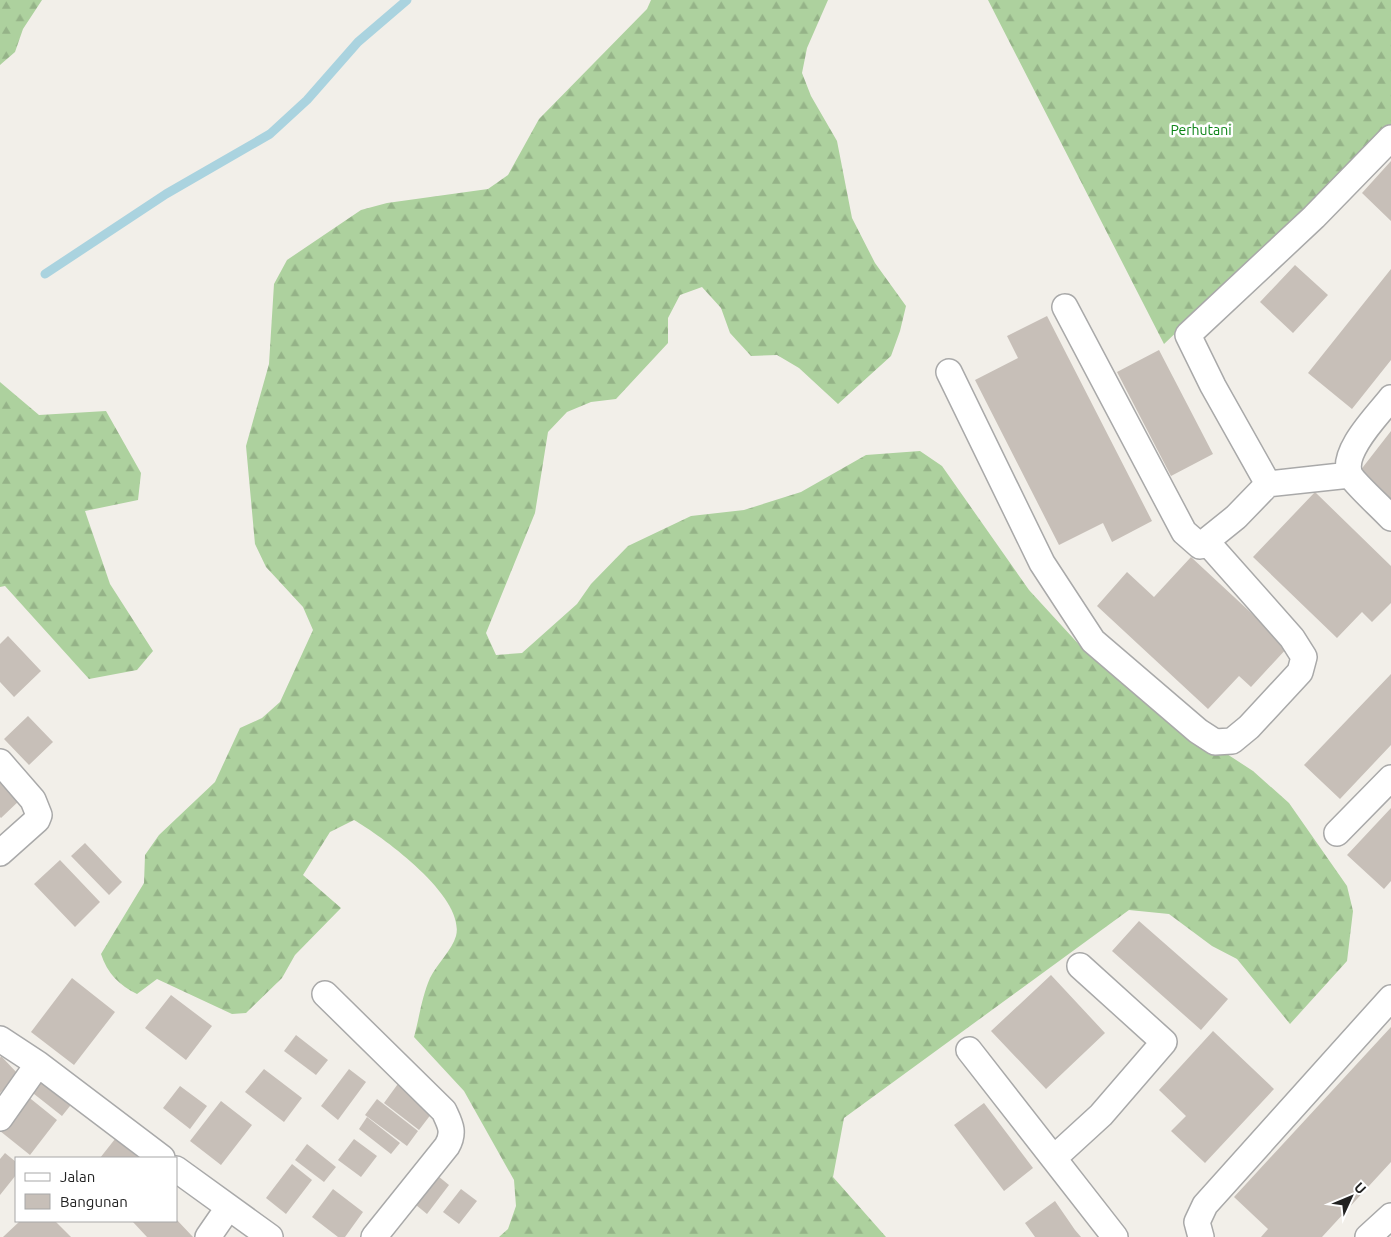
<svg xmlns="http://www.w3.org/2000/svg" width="1391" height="1237" viewBox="0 0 1391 1237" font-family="Ubuntu,sans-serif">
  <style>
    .forest { fill: url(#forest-firs) }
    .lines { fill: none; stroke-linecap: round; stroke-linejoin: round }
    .stream { stroke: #aad3df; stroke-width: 9 }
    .building { fill: #c7bfb8 }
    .minor-casing { stroke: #a9a9a9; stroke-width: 28 }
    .minor { stroke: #fff; stroke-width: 25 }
    .labels { text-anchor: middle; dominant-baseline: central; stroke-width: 5; stroke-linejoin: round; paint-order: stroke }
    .park-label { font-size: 14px; fill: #0c8416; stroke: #fff }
  </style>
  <defs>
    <pattern id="forest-firs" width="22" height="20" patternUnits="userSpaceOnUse" patternTransform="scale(1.25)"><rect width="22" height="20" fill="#add19e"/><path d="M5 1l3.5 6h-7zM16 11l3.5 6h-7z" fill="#95b388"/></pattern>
  </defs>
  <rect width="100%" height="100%" fill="#f2efe9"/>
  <!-- forest -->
  <path class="forest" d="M0,0H42L23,29L15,52L0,65Z
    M651,0H828L807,48L802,73L811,96L837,141L852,218L875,263L906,306L900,331L891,356L838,404L799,368L777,355L751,356L730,333L721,308L702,287L680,295L668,318V343L616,399L591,402L567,412L548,432L535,513L486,633L496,655L522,653L577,604L591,584L628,546L691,516L744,510L801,492L866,455L920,451L942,466L1029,590L1084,650L1190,730L1253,771L1289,803L1347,886L1353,911L1347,961L1290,1024L1237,959L1212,946L1169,914L1129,910L844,1118L833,1177L886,1237H499L508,1229L516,1206L514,1180L464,1091L414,1037C419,1019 422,996 430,978C437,964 452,950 456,936C466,897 383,837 354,820L330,832L303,875L341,908L295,955L282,978L246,1013L232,1014L157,979L137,994C120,986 107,973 101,954L144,883L145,855L159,835L215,782L240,728L262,718L280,702L313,630L303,607L266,567L255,544L246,446L269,364L274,284L287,260L361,210L387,203L488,189L508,175L539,119L647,9Z
    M988,0H1391V125L1338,179L1164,344Z
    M0,382L39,415L106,411L141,473L138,500L85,511L110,584L153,651L137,670L89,679L5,586L0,587Z"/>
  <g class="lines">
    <!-- stream -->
    <path class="stream" d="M45,274L166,194L270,134L307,100L358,42L407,0"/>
  </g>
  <!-- building -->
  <path class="building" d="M1391,161V221L1362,193Z
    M1295,265L1328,295L1293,333L1260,302Z
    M1391,269V360L1352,409L1308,373Z
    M1047,316L1152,521L1112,542L1103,523L1059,545L975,380L1018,358L1007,336Z
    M1159,350L1213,454L1171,476L1117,372Z
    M1391,431V504L1356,476Z
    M1315,492L1391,566V603L1372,622L1362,612L1337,638L1253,557Z
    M1191,557L1288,647L1251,687L1239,676L1208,709L1097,606L1127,572L1154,597Z
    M8,636L41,671L14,697L0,682V644Z
    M1391,674V745L1340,799L1304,765Z
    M28,716L53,742L29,765L4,739Z
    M0,777L21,799L1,818L0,817Z
    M1391,808V881L1384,889L1347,855Z
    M85,843L122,882L109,895L71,856Z
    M60,860L100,902L75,927L34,884Z
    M1139,921L1228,999L1201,1030L1112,951Z
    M1051,975L1105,1033L1046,1089L991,1031Z
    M72,978L115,1012L74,1065L31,1032Z
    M171,995L212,1026L186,1060L145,1028Z
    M1391,1027V1162L1322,1237H1261L1268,1229L1234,1197Z
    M1213,1031L1274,1089L1205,1163L1171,1131L1186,1116L1159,1090Z
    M296,1035L328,1060L316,1075L284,1051Z
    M1,1056L19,1075L0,1093V1058Z
    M264,1069L302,1098L284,1122L245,1092Z
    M349,1069L366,1082L338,1120L321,1106Z
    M41,1076L74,1101L62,1116L29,1090Z
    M400,1081L435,1109L419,1130L384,1103Z
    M180,1086L207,1106L190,1129L163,1108Z
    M26,1095L57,1120L30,1155L0,1131V1128Z
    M377,1099L418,1131L407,1146L365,1115Z
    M221,1101L252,1125L221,1165L190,1141Z
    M984,1103L1033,1168L1004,1191L954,1125Z
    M367,1117L400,1143L391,1154L359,1129Z
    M115,1139L139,1158H100Z
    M354,1139L377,1156L361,1177L338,1160Z
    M307,1144L336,1167L324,1182L295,1160Z
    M5,1153L16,1162V1175L0,1195V1159Z
    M292,1164L312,1180L286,1214L266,1198Z
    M438,1176L449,1185L427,1214L416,1205Z
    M333,1189L363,1212L345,1237H338L312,1217Z
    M461,1189L477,1201L459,1224L443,1212Z
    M1055,1201L1075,1230L1081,1237H1035L1025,1223Z
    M176,1219L193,1237H147L132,1221H176Z
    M20,1221H55L71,1237H3Z"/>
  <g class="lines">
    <!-- minor casing -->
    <g class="minor-casing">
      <path id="minor" d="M1065,307L1184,532L1200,546L1236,517L1268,484
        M949,372L1042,563L1093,641L1198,731L1215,742L1232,741L1249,727L1300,672L1304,657L1292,638L1206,541
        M1391,398C1378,415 1340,452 1350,475C1355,484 1382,508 1391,518
        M1350,475L1268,484L1213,386L1188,335L1314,217L1391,138
        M0,762L33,800L39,815L37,820L0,853
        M1337,833L1391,778
        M325,994L444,1111C450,1124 455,1132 447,1146L374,1237
        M0,1039L38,1064L162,1158
        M969,1050L1115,1237
        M0,1118L38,1064
        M1054,1158L1101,1115L1164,1042L1080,966
        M176,1169L270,1237
        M208,1237L228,1208
        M1201,1237L1197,1222L1205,1205L1391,998
        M1368,1237L1391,1216"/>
    </g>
    <!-- minor -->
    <use href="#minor" class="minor"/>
  </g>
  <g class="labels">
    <!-- park labels -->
    <g class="park-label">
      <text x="1201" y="130">Perhutani</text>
    </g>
  </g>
  <!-- legend -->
  <rect x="15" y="1157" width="162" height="65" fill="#ffffff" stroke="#a7a7a7"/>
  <rect x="25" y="1173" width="25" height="8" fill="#ffffff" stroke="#a7a7a7"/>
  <text x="60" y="1182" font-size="15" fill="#222222">Jalan</text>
  <rect x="25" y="1194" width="25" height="15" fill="#c7bfb8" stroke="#a7a7a7"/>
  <text x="60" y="1207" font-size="15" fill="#222222">Bangunan</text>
  <!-- north arrow -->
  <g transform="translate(1351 1197) rotate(46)" stroke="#ffffff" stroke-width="4" paint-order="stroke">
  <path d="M0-4L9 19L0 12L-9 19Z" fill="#222222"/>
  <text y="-8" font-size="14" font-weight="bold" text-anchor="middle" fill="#222222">U</text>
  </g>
</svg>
